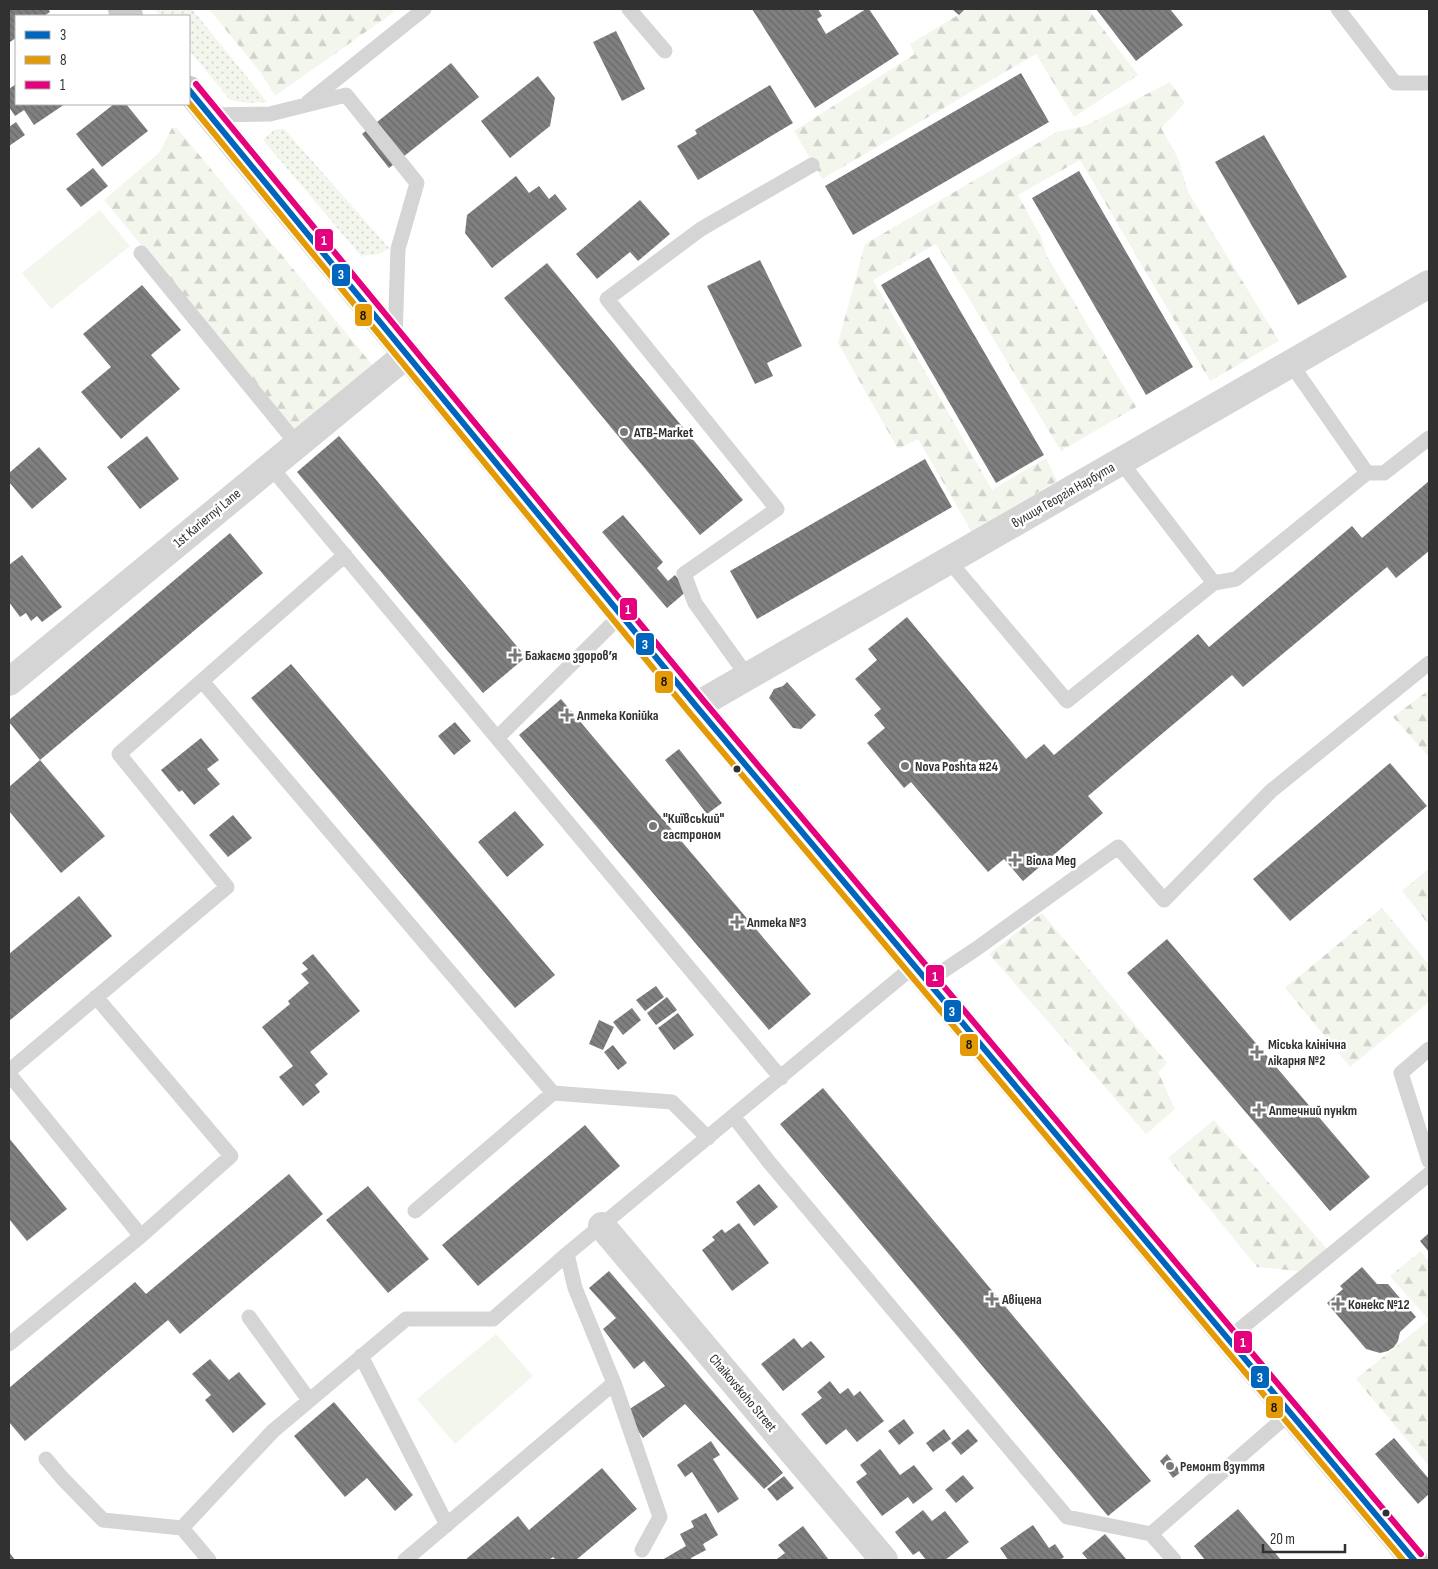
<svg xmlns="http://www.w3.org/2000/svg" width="1438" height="1569" viewBox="0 0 1438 1569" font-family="'Sofia Sans Condensed',sans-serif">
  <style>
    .grass { fill: url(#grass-dots) }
    .forest { fill: url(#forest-firs) }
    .pitch { fill: #f2f6ed }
    .building { fill: url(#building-back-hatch) }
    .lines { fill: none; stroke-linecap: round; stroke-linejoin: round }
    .service { stroke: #d5d5d5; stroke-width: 15 }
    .minor { stroke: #d5d5d5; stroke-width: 28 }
    .primary { stroke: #c9c9c9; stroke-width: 28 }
    .bus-1-casing { stroke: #fff; stroke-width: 10 }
    .bus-2-casing { stroke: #fff; stroke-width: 10 }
    .bus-3-casing { stroke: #fff; stroke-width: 10 }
    .bus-1 { stroke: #0065bd; stroke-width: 6 }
    .bus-2 { stroke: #e39a05; stroke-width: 6 }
    .bus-3 { stroke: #e5007d; stroke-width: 6 }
    .poi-dot { fill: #797979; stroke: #fff; stroke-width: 2 }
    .bus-dot { fill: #313131; stroke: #fff; stroke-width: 2 }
    .labels { text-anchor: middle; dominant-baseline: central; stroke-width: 5; stroke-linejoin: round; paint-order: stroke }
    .poi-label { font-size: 14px; font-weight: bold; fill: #313131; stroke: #fff; text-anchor: start }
    .street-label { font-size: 14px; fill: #313131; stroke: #fff }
    .line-badge { stroke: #fff; stroke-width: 2 }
    .badge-label { font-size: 14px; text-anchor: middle; font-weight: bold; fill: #fff }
    .pale-badge-label { font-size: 14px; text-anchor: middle; font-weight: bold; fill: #111 }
  </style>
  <defs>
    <pattern id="grass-dots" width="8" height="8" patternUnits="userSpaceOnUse" patternTransform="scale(1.25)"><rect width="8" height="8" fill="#f2f6ed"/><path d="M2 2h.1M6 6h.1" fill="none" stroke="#d0d3cc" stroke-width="1.8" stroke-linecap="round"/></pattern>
    <pattern id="forest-firs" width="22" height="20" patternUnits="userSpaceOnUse" patternTransform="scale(1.25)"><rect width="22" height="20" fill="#f2f6ed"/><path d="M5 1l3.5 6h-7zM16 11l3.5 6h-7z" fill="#d0d3cc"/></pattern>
    <pattern id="building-back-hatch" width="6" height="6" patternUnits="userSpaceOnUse" patternTransform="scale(1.25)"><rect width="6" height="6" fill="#808080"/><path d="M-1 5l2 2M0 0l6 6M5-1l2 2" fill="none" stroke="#696969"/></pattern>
  </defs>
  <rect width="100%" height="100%" fill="#fff"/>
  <!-- grass -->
  <path class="grass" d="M154,9H192L267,102L249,103L230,100L189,50V16H161Z
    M284,129L389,248L379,254L361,256L263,140L274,130Z"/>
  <!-- forest -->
  <path class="forest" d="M209,9H392L394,12L275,96L261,73Z
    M968,9H1088L1138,75L1074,117L1036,54L822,179L794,131L915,54L910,44Z
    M1170,82L1185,103L1161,128L1178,158L1188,192L1279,341L1210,381L1080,160L1018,195L1041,237L1047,256L1136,407L1061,451L936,244L873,280L992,490L1046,458L1057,481L972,532L918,439L898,449L838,343L865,244L1057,132L1085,126Z
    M172,128H177L374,367L295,431L104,200L159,153Z
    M1429,690V757L1393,717Z
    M1429,869V925L1402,891Z
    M1382,908L1429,965V1002L1350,1067L1285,988Z
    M1042,913L1167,1063L1158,1072L1175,1109L1146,1134L989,954Z
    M1214,1120L1327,1249L1299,1271L1257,1267L1168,1158Z
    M1421,1251L1429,1262V1320L1390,1276Z
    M1429,1320V1466L1356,1379Z"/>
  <!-- pitch -->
  <path class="pitch" d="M100,210L130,246L51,309L22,273Z
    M496,1334L533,1376L455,1444L417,1399Z"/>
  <!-- building -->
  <path class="building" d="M9,9H48L50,12L44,16H16V38L10,42L9,40Z
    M752,9H818L822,16L817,19L826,34L866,9H869L899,54L815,108Z
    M952,9H965L959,15Z
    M1096,9H1170L1183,25L1136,61Z
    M616,31L645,89L622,101L593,42Z
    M451,63L479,97L389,168L362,134Z
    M1021,73L1049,122L853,235L825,186Z
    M538,76L555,98L550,126L510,158L481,121Z
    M16,84V104H65L34,125L24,110L15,116L9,107V89Z
    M770,85L793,123L698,180L677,146L697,134L695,130Z
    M114,104H126L148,131L102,167L76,134Z
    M16,122L25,135L9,146V127Z
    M1264,135L1347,277L1298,305L1215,162Z
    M93,168L108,186L81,207L66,189Z
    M1079,171L1193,367L1146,395L1032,198Z
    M516,176L529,193L539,186L549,199L555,194L567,209L492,268L465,233L467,215Z
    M640,200L670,234L638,261L630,252L597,279L576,254Z
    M929,257L1044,455L996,483L881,285Z
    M760,260L802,346L767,363L773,376L755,384L707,286Z
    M547,263L743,500L700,535L504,298Z
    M142,285L181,330L151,355L180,389L121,439L81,392L111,367L83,334Z
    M147,436L179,479L140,509L107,467Z
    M339,436L526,657L483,693L297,472Z
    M39,447L67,479L32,509L9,482V473Z
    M925,459L952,507L757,619L730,571Z
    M1429,481V551L1396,578L1387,567L1243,687L1232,675L1088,796L1103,813L1023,881L1004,859L988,872L911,782L904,788L867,743L885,728L874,715L881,709L855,679L877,660L868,649L907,617L1026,759L1044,744L1054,755L1198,634L1209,647L1352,526L1362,538Z
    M623,515L663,562L657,568L668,581L675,575L688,590L667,608L602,532Z
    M230,533L263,573L40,760L9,722V720Z
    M22,555L62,607L42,622L37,616L31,621L26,613L20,617L9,602V565Z
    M291,664L555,975L515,1008L251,698Z
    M787,682L816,715L801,729L793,728L769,698L774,689L783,686Z
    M561,699L811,994L769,1030L519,735Z
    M455,722L471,741L454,755L438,736Z
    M201,738L219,760L207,769L220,784L194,805L182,790L179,792L161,770Z
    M679,749L722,803L707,814L665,760Z
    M40,760L105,836L61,873L9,811V787Z
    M1390,763L1427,806L1290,921L1253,879Z
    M515,811L544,845L507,877L478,842Z
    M233,815L252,838L228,857L209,835Z
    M79,896L112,936L9,1021V954Z
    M1167,939L1370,1177L1330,1211L1127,973Z
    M313,954L360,1011L310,1052L328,1074L315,1085L320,1092L303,1106L279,1077L293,1066L262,1027L290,1004L288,1001L309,983L301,974L308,969L302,963Z
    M656,986L664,997L645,1011L636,1000Z
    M667,997L677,1010L656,1025L647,1013Z
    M632,1008L641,1020L623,1035L613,1022Z
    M678,1013L694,1035L674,1050L658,1028Z
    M599,1020L614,1027L603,1050L589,1044Z
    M613,1045L627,1063L618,1070L604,1052Z
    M823,1088L1151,1481L1108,1516L780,1124Z
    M585,1125L620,1166L478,1286L442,1245Z
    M9,1138L67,1209L27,1241L9,1219Z
    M289,1174L323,1214L180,1334L168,1320L25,1441L9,1422V1388L135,1282L146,1294Z
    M759,1184L778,1207L754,1226L736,1202Z
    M368,1186L429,1259L388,1293L326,1220Z
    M739,1223L769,1263L732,1291L702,1250L715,1240L712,1237L722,1229L725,1233Z
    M1429,1233V1252L1420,1241Z
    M1362,1267L1377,1284H1388L1416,1317L1400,1332L1398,1341L1394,1347L1388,1351L1380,1353L1366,1349L1327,1303L1343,1289L1340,1286Z
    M609,1271L783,1473L764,1489L685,1404L643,1438L625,1412L665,1386L644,1361L634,1369L603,1329L616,1318L589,1288Z
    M794,1338L802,1348L811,1341L825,1357L783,1391L761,1364Z
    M210,1359L229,1380L239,1372L266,1404L233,1433L205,1400L211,1395L192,1374Z
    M830,1381L840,1394L848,1388L854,1396L860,1391L884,1421L857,1442L846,1429L826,1445L801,1414L822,1398L817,1392Z
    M334,1402L413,1495L395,1511L367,1478L345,1497L294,1436Z
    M904,1419L914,1433L899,1445L888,1431Z
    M944,1429L951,1439L933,1452L926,1443Z
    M968,1429L978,1441L961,1455L951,1443Z
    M1394,1438L1429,1479V1494L1418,1504L1375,1454Z
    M711,1441L720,1455L713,1459L739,1499L718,1513L692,1472L685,1477L677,1465Z
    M880,1449L900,1475L914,1465L933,1489L913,1504L908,1497L882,1516L856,1482L867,1474L860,1465Z
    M1167,1454L1181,1472L1173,1478L1160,1461Z
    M602,1468L637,1509L576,1560H556L553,1557L549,1560H465L518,1516L529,1530Z
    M963,1475L974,1488L956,1503L945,1490Z
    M784,1476L794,1488L777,1501L767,1489Z
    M1238,1509L1281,1560H1205L1194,1546Z
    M923,1510L932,1521L945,1511L969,1542L945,1560H926L919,1551L913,1555L895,1532Z
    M706,1513L718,1535L703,1544L706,1550L691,1558L692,1560H662L686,1546L680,1534L694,1527L691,1521Z
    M1033,1525L1049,1548L1055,1544L1064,1557L1060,1560H1008L1000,1548Z
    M803,1526L829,1560H778L777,1559L785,1553L778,1545Z
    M1105,1534L1127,1560H1088L1082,1553Z
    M9,1552L15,1560H9Z"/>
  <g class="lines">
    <!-- service -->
    <path class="service" d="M629,9L665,51
      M1338,9L1395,83H1429
      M308,102L424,9
      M210,115L270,114L346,95L417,183L398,249L395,340
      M141,253L297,444
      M1291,364L1367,473
      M1121,462L1214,583
      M270,466L781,1078
      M949,561L1067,701L1214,583L1236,579L1367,473H1384L1429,438
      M748,677L695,603L684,574L777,509L607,299L701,229L812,165
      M202,681L553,1093
      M497,738L621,615
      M928,981L976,949L1118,847L1164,900L1271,791L1429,663
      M1429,1049L1401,1073L1429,1161
      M9,1071L227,887L119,754L345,555
      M9,1074L141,1236
      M734,1117L769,1162L1067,1517L1151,1534L1290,1413
      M415,1211L553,1093L672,1102L708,1138
      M249,1317L309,1400
      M1228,1339L1429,1174
      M9,1344L141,1236L231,1156L96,997
      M361,1356L447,1525
      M614,1383L660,1517L642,1550
      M46,1459L63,1479L103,1520L182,1528L209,1560
      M182,1528L273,1431L406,1319H493L567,1254
      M1151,1534L1174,1560
      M405,1560L614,1383L575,1288L567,1254L914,966"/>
    <!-- minor -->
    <path class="minor" d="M9,682L406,355
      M696,706L1429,284
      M602,1226L884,1560"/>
    <!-- primary -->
    <path class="primary" d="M122,9L129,16
      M189,90L696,706L1414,1560"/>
    <!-- bus-1 casing -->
    <g class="bus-1-casing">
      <path id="bus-1" d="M189,90L696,706L1414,1560"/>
    </g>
    <!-- bus-2 casing -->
    <g class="bus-2-casing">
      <path id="bus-2" d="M189,103L689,712L1403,1560"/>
    </g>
    <!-- bus-3 casing -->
    <g class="bus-3-casing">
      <path id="bus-3" d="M196,84L703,700L1421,1554"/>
    </g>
    <!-- bus-1 -->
    <use href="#bus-1" class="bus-1"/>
    <!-- bus-2 -->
    <use href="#bus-2" class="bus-2"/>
    <!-- bus-3 -->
    <use href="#bus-3" class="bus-3"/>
  </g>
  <!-- markers -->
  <g class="poi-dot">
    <circle cx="624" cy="432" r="5"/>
    <path d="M512.5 647.5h5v5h5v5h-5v5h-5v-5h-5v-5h5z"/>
    <path d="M564.5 707.5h5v5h5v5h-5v5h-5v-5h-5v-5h5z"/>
    <circle cx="905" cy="766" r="5"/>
    <circle cx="653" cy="826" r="5"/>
    <path d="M1012.5 852.5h5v5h5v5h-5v5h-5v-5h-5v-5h5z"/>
    <path d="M734.5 914.5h5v5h5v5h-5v5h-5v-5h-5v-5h5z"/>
    <path d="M1254.5 1044.5h5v5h5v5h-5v5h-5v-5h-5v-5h5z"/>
    <path d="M1256.5 1102.5h5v5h5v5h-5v5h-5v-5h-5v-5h5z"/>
    <path d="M989.5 1291.5h5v5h5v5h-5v5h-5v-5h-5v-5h5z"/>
    <path d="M1335.5 1296.5h5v5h5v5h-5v5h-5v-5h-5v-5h5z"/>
    <circle cx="1170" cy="1466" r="5"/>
  </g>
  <g class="bus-dot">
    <circle cx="737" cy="769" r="4.5"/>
    <circle cx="1386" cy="1513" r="4.5"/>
  </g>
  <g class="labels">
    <!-- poi labels -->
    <g class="poi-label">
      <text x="634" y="432">ATB-Market</text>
      <text x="525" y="655">Бажаємо здоров’я</text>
      <text x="577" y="715">Аптека Копійка</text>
      <text x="915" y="766">Nova Poshta #24</text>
      <text x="663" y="818">"Київський"<tspan x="663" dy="16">гастроном</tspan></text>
      <text x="1026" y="860">Віола Мед</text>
      <text x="747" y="922">Аптека №3</text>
      <text x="1268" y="1044">Міська клінічна<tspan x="1268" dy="16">лікарня №2</tspan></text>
      <text x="1269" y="1110">Аптечний пункт</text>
      <text x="1002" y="1299">Авіцена</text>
      <text x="1348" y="1304">Конекс №12</text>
      <text x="1180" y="1466">Ремонт взуття</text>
    </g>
    <!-- street labels -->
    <g class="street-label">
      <text transform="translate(1063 495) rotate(-30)">вулиця Георгія Нарбута</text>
      <text transform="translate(207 518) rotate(-40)">1st Kariernyi Lane</text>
      <text transform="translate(743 1393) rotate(50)">Chaikovskoho Street</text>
    </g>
  </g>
  <g class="line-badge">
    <rect x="314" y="228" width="20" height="24" rx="5" fill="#e5007d"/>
    <rect x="331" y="263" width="20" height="24" rx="5" fill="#0065bd"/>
    <rect x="354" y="303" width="19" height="24" rx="5" fill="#e39a05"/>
    <rect x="619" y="597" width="19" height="24" rx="5" fill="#e5007d"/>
    <rect x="635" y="632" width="20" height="24" rx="5" fill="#0065bd"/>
    <rect x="654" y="670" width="20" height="24" rx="5" fill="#e39a05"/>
    <rect x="925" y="964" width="20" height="24" rx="5" fill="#e5007d"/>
    <rect x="943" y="999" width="19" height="24" rx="5" fill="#0065bd"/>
    <rect x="959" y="1033" width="20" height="24" rx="5" fill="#e39a05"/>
    <rect x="1233" y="1330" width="20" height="24" rx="5" fill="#e5007d"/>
    <rect x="1250" y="1365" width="20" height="24" rx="5" fill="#0065bd"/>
    <rect x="1265" y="1395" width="19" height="24" rx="5" fill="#e39a05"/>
  </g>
  <g class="badge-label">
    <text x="324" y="245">1</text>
    <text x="341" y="279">3</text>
    <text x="628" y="614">1</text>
    <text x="645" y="649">3</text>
    <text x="935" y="981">1</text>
    <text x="952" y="1016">3</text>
    <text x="1243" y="1347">1</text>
    <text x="1260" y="1382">3</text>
  </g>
  <g class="pale-badge-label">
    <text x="363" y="320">8</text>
    <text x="664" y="686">8</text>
    <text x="969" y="1049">8</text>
    <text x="1274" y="1412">8</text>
  </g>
  <!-- border -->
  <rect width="1438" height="1569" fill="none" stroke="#313131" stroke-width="20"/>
  <!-- legend -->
  <rect x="15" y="15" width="175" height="90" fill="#ffffff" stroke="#adadad"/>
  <rect x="25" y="31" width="25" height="8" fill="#0065bd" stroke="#adadad"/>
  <text x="60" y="40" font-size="15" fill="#313131">3</text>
  <rect x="25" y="56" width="25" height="8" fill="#e39a05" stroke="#adadad"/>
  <text x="60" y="65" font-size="15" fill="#313131">8</text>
  <rect x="25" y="81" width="25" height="8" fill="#e5007d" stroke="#adadad"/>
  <text x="60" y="90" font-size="15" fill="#313131">1</text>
  <!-- scale -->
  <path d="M1263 1544v8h82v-8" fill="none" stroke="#313131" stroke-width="2.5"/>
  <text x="1270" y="1544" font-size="15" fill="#313131" stroke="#ffffff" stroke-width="4" paint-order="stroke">20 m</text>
</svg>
